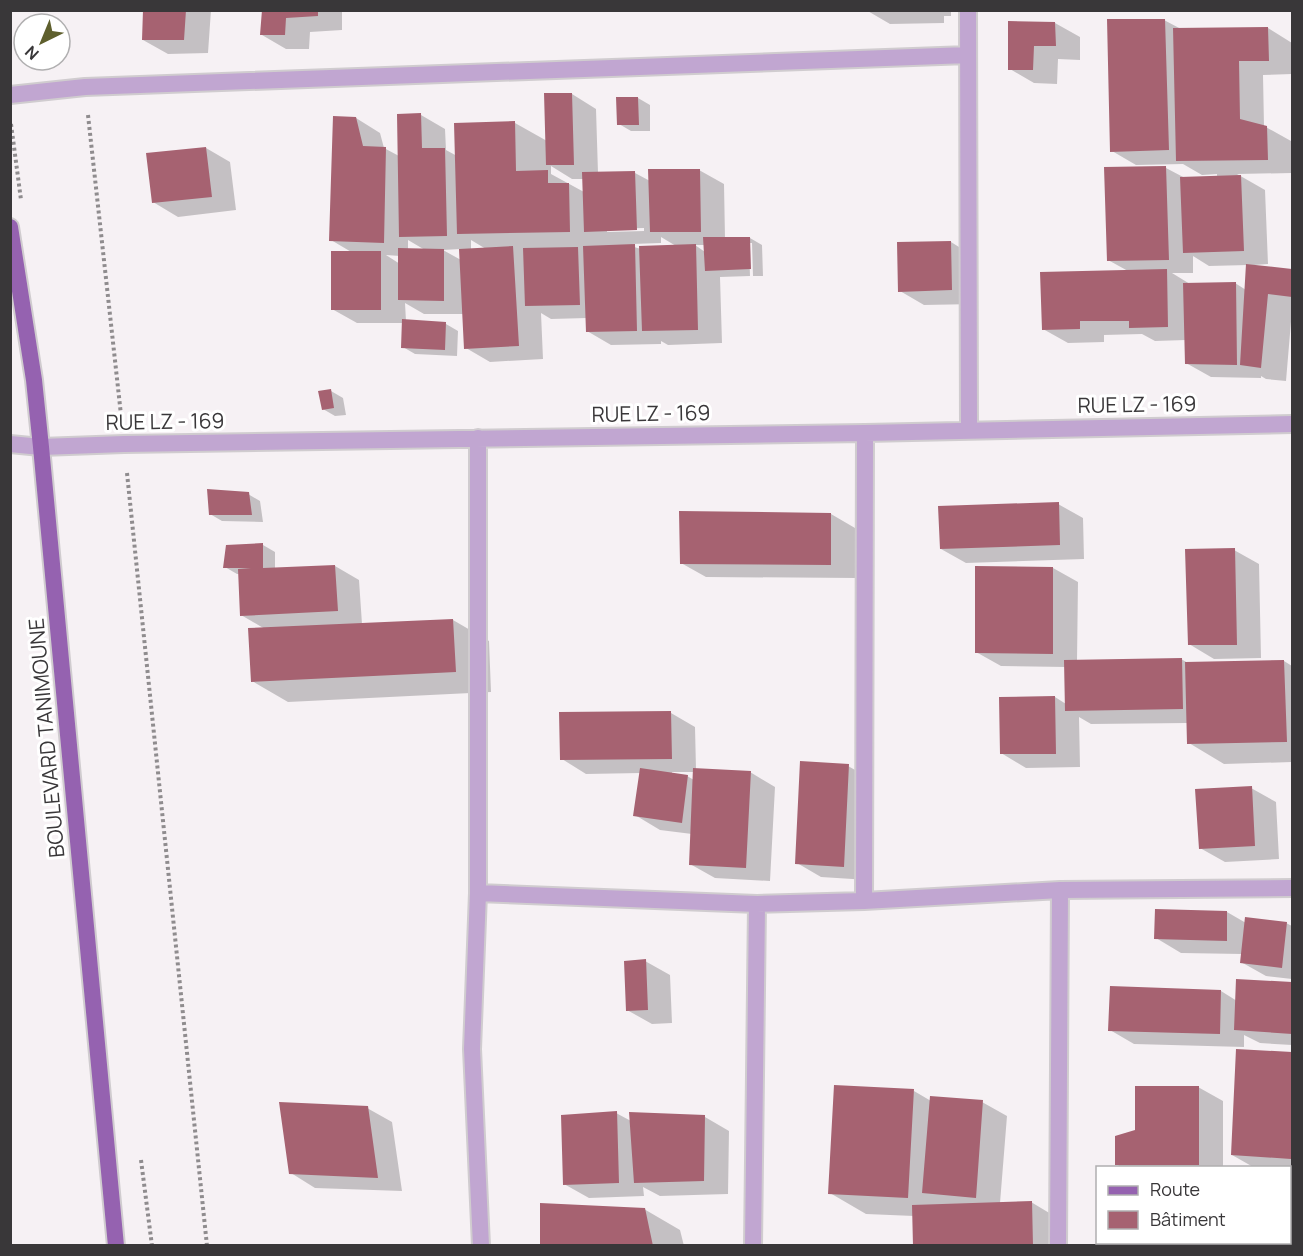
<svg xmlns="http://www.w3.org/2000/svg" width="1303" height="1256" viewBox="0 0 1303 1256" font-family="Manrope,sans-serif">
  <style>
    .shadow { fill: #0003; fill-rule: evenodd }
    .building { fill: #a66271 }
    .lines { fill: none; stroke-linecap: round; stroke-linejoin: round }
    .minor-casing { stroke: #d0cccf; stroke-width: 20 }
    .primary-casing { stroke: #d0cccf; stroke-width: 20 }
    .path { stroke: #8f8c8e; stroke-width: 4; stroke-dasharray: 3 3; stroke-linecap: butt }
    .minor { stroke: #c1a6d1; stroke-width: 16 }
    .primary { stroke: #9562b0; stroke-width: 16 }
    .labels { text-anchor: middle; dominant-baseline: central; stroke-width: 6; stroke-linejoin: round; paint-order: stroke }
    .street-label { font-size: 21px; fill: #393739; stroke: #fff }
  </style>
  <rect width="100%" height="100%" fill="#f6f1f4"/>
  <!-- shadow -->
  <path class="shadow" d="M145,10H211L208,53L168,54L143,40Z
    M263,10H342V30L310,32L309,49H286L262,35Z
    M866,10H951V16H944V23L890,24Z
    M1164,20L1181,29L1268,28L1292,43V74L1263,75L1264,126L1291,141L1292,173L1237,174L1265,190L1268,264L1254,265V267L1292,271V310L1286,381L1266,379L1261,376V378L1211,377L1186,363V340L1155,341L1142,334L1104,335V342L1068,343L1043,329L1128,271L1108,260L1106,169L1166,168L1185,178L1217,177V174L1202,175L1183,164L1136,165L1112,151ZM1193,256L1209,266L1248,265L1246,290L1235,283L1190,284L1172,273H1193Z
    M1055,23L1080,37V60L1058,59L1057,84L1034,83L1010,69Z
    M572,94L596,109L598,173H635L650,181L699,170L724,184L725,238H750L762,245L763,276H753L752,243H749L750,276L720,277L722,343L668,345L661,341V344L611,345L587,331V318L551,319L541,313L543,359L490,362L466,348L464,314H424L405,303L406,321L446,324L458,331L457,356L415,354L403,347L404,323H357L332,309L353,253L331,240L356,118L380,133L384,148L399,156L421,115L445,129L446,150L457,156L515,123L547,141ZM551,166L572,179H583L584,192L551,174ZM644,228V231L607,232V229ZM661,237L676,246L641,249L634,247L632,244L661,243ZM408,240L425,250H408ZM471,240L486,249L471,250ZM695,245H705V252ZM460,249L461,260L443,250ZM386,255L400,256V264Z
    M638,98L650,105V131H631L619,124Z
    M206,148L230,162L236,210L178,217L153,202Z
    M951,242L975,257L976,304L924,305L900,291Z
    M331,391L343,398L346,415L335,416L323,409Z
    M248,494L260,501L263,522L222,521L210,514Z
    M1058,504L1083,518L1084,559L966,563L941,549Z
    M831,514L855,528L856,578L706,577L681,563Z
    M263,545L275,552V569L335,566L359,580L362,624L453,620L489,641L491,692L288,702L252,681L265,629L241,615L240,574H237L225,567L228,547Z
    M1234,550L1259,564L1261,658L1214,659L1189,644Z
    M977,567L1053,568L1078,582L1077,661L1181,659L1188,663L1284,661L1292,666V762L1224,764L1189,743L1188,723L1091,724L1079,717L1080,767L1026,768L1001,753L1055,697L1066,704V667L1001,666L976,652Z
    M671,713L695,727L696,769L750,772L775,787L770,881L715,878L690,864L692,834L660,830L635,815L641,773L586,774L562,759ZM672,772H695L694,780L687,776L672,774Z
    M848,766L873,780L868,880L821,877L797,863Z
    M1251,788L1276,802L1279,859L1225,862L1200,848Z
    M1157,910L1227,912L1246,923H1286L1292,926V979L1266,976L1241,962L1242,954L1181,953L1156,938Z
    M645,961L670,975L672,1023L652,1024L627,1010Z
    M1237,981L1292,984V1045L1260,1043L1244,1035V1047L1134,1044L1110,1030L1221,991L1237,1001Z
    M1237,1051L1292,1054V1171H1290V1168H1255L1232,1155Z
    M1198,1087L1223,1101V1168H1123L1116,1164L1136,1131Z
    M914,1091L931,1101L982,1102L1007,1116L1000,1203L1031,1202L1056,1217L1057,1246H915L914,1216L866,1214L830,1193Z
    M367,1108L392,1122L402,1191L315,1188L291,1173Z
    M616,1113L631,1121L705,1117L729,1131L728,1194L660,1196L643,1187L644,1196L589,1198L564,1184Z
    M1290,1177L1292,1179V1246H1176L1175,1242H1290Z
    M644,1209L680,1230L684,1246H541Z"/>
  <!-- building -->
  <path class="building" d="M143,10H186L184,40H142Z
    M262,10H318V16L286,18L285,35H260Z
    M1107,19H1165L1169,150L1110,152Z
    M1008,21L1055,22L1056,46H1034L1033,70H1008Z
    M1268,27L1269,61H1239L1240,119L1267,126L1268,160L1176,161L1173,28Z
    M544,93H572L574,165H546Z
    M616,97H638L639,125H617Z
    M421,113L422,148H445L447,236L399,237L397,114Z
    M333,116L356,117L363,146L386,147L384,243L329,241Z
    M515,121L516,171L548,170V183H569L570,232L457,234L454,123Z
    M206,147L212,197L152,203L146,153Z
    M1166,166L1169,260L1107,261L1104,167Z
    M648,169H700L701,232H650Z
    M635,171L637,230L584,232L582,172Z
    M1241,175L1244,251L1183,253L1180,177Z
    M703,237H750L751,269L705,271Z
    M951,241L952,290L898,292L897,242Z
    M635,244L637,331L586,332L583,246Z
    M696,244L698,330L642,331L639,246Z
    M513,246L519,346L464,349L459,249Z
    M578,247L580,305L525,306L523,248Z
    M398,248L444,249V301L398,300Z
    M331,251H381V310H331Z
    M1246,264L1292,269V297L1268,294L1261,368L1240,365Z
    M1167,269L1168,327L1129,328V321H1080V329L1042,330L1040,272Z
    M1236,282L1237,365L1185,364L1183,283Z
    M402,319L446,322L445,350L401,348Z
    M331,389L334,408L322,410L318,391Z
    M207,489L249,492L252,515H209Z
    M1059,502L1060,545L940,549L938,506Z
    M679,511L831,513V565L680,564Z
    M263,543V568L335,565L338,611L240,616L238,569L251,568H223L226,545Z
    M1235,548L1237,645H1188L1185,549Z
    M975,566L1053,567V654L975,653Z
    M453,619L456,672L251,682L248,628Z
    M1182,658L1183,709L1065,711L1064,660Z
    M1284,660L1287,742L1187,744L1185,662Z
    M1055,696L1056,754H1000L999,697Z
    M671,711L672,759L560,760L559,712Z
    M800,761L849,764L844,867L795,864Z
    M640,768L688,775L682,823L633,816Z
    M693,768L751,771L746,868L689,865Z
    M1252,786L1255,846L1199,849L1195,789Z
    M1155,909L1227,911V941L1154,939Z
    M1245,917L1287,922L1282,968L1240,963Z
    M646,959L648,1010L626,1011L624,961Z
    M1236,979L1292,982V1034L1234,1030Z
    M1110,986L1221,990L1220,1034L1108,1031Z
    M1236,1049L1292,1052V1124L1291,1159L1231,1155Z
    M834,1085L914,1089L908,1198L828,1194Z
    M1135,1086H1199V1165H1115V1136L1135,1130Z
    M930,1096L983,1100L976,1198L922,1193Z
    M279,1102L368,1106L378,1178L289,1174Z
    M617,1111L619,1183L563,1185L561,1115Z
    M629,1112L705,1115L704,1181L634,1183Z
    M1032,1201L1033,1246H913L912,1205Z
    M540,1203L645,1208L653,1246H540Z
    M1174,1242H1223V1246H1174Z
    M1233,1242H1276V1246H1233Z"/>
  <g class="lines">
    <!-- minor casing -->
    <g class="minor-casing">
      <path id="minor" d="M968,10L969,430
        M10,95L85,87L968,55
        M478,438V893L472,1049L481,1246
        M10,444L41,447L124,444L865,433L1292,424
        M478,893L757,904L864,901L1060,890L1292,888
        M864,901L865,433
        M753,1246L757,904
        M1058,1246L1060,890"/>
    </g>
    <!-- primary casing -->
    <g class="primary-casing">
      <path id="primary" d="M10,227L34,380L41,447L116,1246"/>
    </g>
    <!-- path -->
    <path class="path" d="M88,115L121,415
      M11,124L21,200
      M127,473L207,1246
      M141,1160L152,1246"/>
    <!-- minor -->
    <use href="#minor" class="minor"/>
    <!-- primary -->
    <use href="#primary" class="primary"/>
  </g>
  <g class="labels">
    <!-- street labels -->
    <g class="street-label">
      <text transform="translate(1137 404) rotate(-1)">RUE LZ - 169</text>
      <text transform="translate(651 413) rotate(-1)">RUE LZ - 169</text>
      <text transform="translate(165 421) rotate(-1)">RUE LZ - 169</text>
      <text transform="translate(46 738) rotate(-95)">BOULEVARD TANIMOUNE</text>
    </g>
  </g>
  <!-- border -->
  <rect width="1303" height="1256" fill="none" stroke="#393739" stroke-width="24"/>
  <!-- legend -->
  <rect x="1096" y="1166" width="195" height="78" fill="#ffffff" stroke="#b0afb0" stroke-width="1.5"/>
  <rect x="1108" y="1186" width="30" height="9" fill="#9562b0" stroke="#b0afb0" stroke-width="1.5"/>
  <text x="1150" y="1196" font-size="18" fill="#393739">Route</text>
  <rect x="1108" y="1211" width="30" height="18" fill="#a66271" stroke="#b0afb0" stroke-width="1.5"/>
  <text x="1150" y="1226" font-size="18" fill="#393739">Bâtiment</text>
  <!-- north arrow -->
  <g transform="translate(42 42) rotate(223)"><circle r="28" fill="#ffffff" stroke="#b0afb0" stroke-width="1.5"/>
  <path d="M0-4.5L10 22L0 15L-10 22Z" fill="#5e5f2d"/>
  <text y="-9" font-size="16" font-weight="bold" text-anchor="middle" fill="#393739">N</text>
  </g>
</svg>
